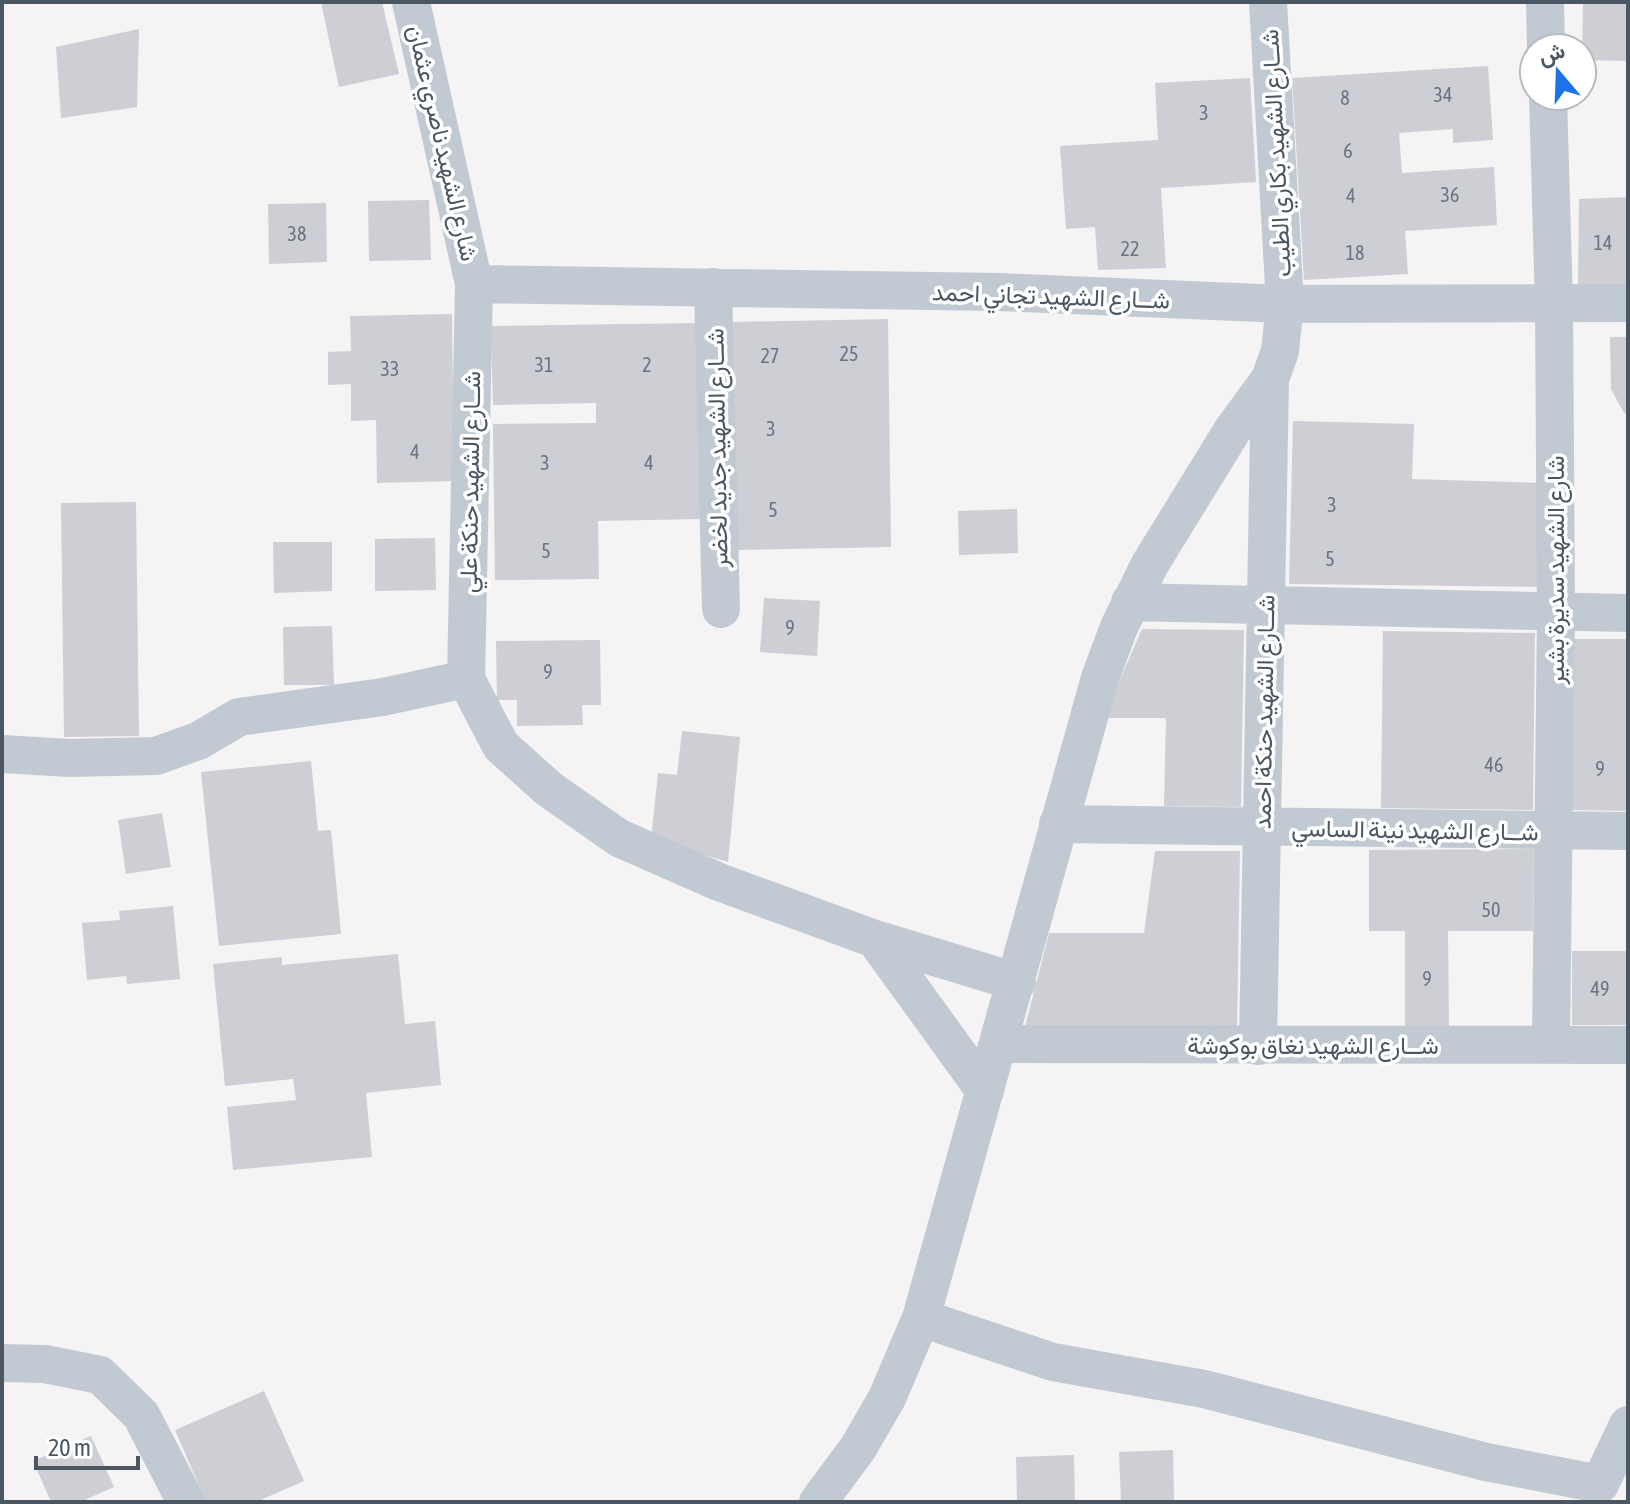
<svg xmlns="http://www.w3.org/2000/svg" width="1630" height="1504" viewBox="0 0 1630 1504" font-family="'Asap Condensed',Vazirmatn,sans-serif">
  <style>
    .building { fill: #cdcfd5 }
    .lines { fill: none; stroke-linecap: round; stroke-linejoin: round }
    .street { stroke: #c1cad2; stroke-width: 38 }
    .labels { text-anchor: middle; dominant-baseline: central; stroke-width: 7; stroke-linejoin: round; paint-order: stroke }
    .number-label { font-size: 20px; fill: #6b747e }
    .street-label { font-size: 24px; fill: #4a5661; stroke: #fff }
  </style>
  <rect width="100%" height="100%" fill="#f5f3f3"/>
  <!-- building -->
  <path class="building" d="M321,2H382L399,74L339,87Z
    M1583,2H1628V61L1582,60Z
    M139,29L137,107L61,118L56,47Z
    M1488,66L1493,140L1453,143V129L1399,133L1402,173L1494,167L1497,225L1405,231L1408,274L1304,280L1292,78Z
    M1250,78L1256,182L1161,188L1166,268L1098,270L1095,227L1066,229L1060,146L1158,140L1155,83Z
    M1628,197V285L1578,287L1579,199Z
    M429,200L431,260L369,261L368,201Z
    M326,203L327,262L269,264L268,204Z
    M452,314L454,481L377,483L376,420L351,421V384L328,385V352L351,351L350,316Z
    M888,319L891,547L734,550L731,322Z
    M698,323L701,519L598,521L599,579L495,580L493,424L596,423V403L493,405L491,326Z
    M1610,337H1628V413H1624L1611,389Z
    M1293,421L1414,424L1412,479L1538,483L1537,587L1289,584Z
    M136,502L139,736L64,737L61,503Z
    M1017,509L1018,553L959,555L958,511Z
    M435,538L436,590L375,591V539Z
    M273,542H332V591L274,593Z
    M764,598L820,601L817,656L760,652Z
    M332,626L334,685H284L283,627Z
    M1142,629L1244,630L1241,807L1164,806L1166,718H1103Z
    M1383,631L1535,633L1533,810L1381,808Z
    M1573,639H1628V811L1571,810Z
    M600,640L601,705H582L583,725L517,726V700H497L496,641Z
    M682,731L740,737L728,862L651,839L658,773L677,775Z
    M311,761L318,831L331,830L341,934L219,946L201,772Z
    M162,813L171,867L126,874L118,820Z
    M1534,849L1533,931H1448L1449,1026H1405V931H1369V850Z
    M1155,851H1240L1237,1027H1025L1049,933H1144Z
    M173,906L180,979L127,984L126,976L87,980L82,923L120,920L119,911Z
    M1572,951H1628V1025H1572Z
    M398,954L405,1024L435,1021L441,1085L366,1093L372,1157L233,1170L227,1107L296,1100L293,1079L225,1086L213,964L282,957V965Z
    M264,1391L304,1481L256,1502H206L175,1430Z
    M91,1436L114,1487L80,1502H51L33,1461Z
    M1173,1450L1174,1502H1121L1119,1452Z
    M1074,1455L1075,1502H1017L1016,1457Z"/>
  <g class="lines">
    <!-- street -->
    <path class="street" d="M411,2L474,284L466,679L501,746L549,789L619,838L719,882L875,939L1017,982
      M1545,2L1546,48
      M1548,96L1554,305L1556,612L1551,1045
      M474,284L1000,292L1285,304L1628,303
      M713,287L721,609
      M1130,602L1628,613
      M2,754L70,758L156,756L198,741L239,717L383,697L466,679
      M1058,824L1628,831
      M875,939L985,1091
      M999,1044L1628,1045
      M1258,1046L1270,379
      M921,1318L1053,1362L1204,1389L1486,1462L1600,1484L1628,1425
      M2,1363L45,1364L100,1375L141,1415L186,1502
      M818,1502L858,1448L887,1398L921,1318L1100,678L1119,627L1150,564L1232,431L1270,379L1280,351L1285,304L1268,2"/>
  </g>
  <g class="labels">
    <!-- number labels -->
    <g class="number-label">
      <text x="1443" y="94">34</text>
      <text x="1345" y="97">8</text>
      <text x="1204" y="112">3</text>
      <text x="1348" y="150">6</text>
      <text x="1450" y="194">36</text>
      <text x="1351" y="195">4</text>
      <text x="297" y="233">38</text>
      <text x="1603" y="242">14</text>
      <text x="1130" y="248">22</text>
      <text x="1355" y="252">18</text>
      <text x="849" y="353">25</text>
      <text x="770" y="355">27</text>
      <text x="544" y="364">31</text>
      <text x="647" y="364">2</text>
      <text x="390" y="368">33</text>
      <text x="771" y="428">3</text>
      <text x="415" y="451">4</text>
      <text x="545" y="462">3</text>
      <text x="649" y="462">4</text>
      <text x="1332" y="504">3</text>
      <text x="773" y="509">5</text>
      <text x="546" y="550">5</text>
      <text x="1330" y="558">5</text>
      <text x="790" y="627">9</text>
      <text x="548" y="671">9</text>
      <text x="1494" y="764">46</text>
      <text x="1600" y="768">9</text>
      <text x="1491" y="909">50</text>
      <text x="1427" y="978">9</text>
      <text x="1600" y="988">49</text>
    </g>
    <!-- street labels -->
    <g class="street-label">
      <text transform="translate(443 143) rotate(77)">شارع الشهيد ناصري عثمان</text>
      <text transform="translate(1276 153) rotate(-93)">شــارع الشهيد بكاري الطيب</text>
      <text transform="translate(1051 296) rotate(2)">شــارع الشهيد تجاني احمد</text>
      <text transform="translate(717 448) rotate(-91)">شــارع الشهيد جديد لخضر</text>
      <text transform="translate(470 482) rotate(-89)">شــارع الشهيد حنكة علي</text>
      <text transform="translate(1555 570) rotate(-90)">شارع الشهيد سديرة بشير</text>
      <text transform="translate(1264 712) rotate(-89)">شــارع الشهيد حنكة احمد</text>
      <text transform="translate(1415 830) rotate(1)">شــارع الشهيد نينة الساسي</text>
      <text x="1313" y="1045">شــارع الشهيد نغاق بوكوشة</text>
    </g>
  </g>
  <!-- border -->
  <rect width="1630" height="1504" fill="none" stroke="#4a5661" stroke-width="8"/>
  <!-- north arrow -->
  <g transform="translate(1558 72) rotate(341)"><circle r="38" fill="#ffffff" stroke="#b7bbc0" stroke-width="2"/>
  <path d="M0-6L14 30L0 20L-14 30Z" fill="#1a73e8"/>
  <text y="-12" font-size="22" font-weight="bold" text-anchor="middle" fill="#4a5661">ش</text>
  </g>
  <!-- scale -->
  <path d="M36 1456v12h102v-12" fill="none" stroke="#4a5661" stroke-width="4"/>
  <text x="48" y="1456" font-size="24" fill="#4a5661" stroke="#ffffff" stroke-width="6" paint-order="stroke">20 m</text>
</svg>
